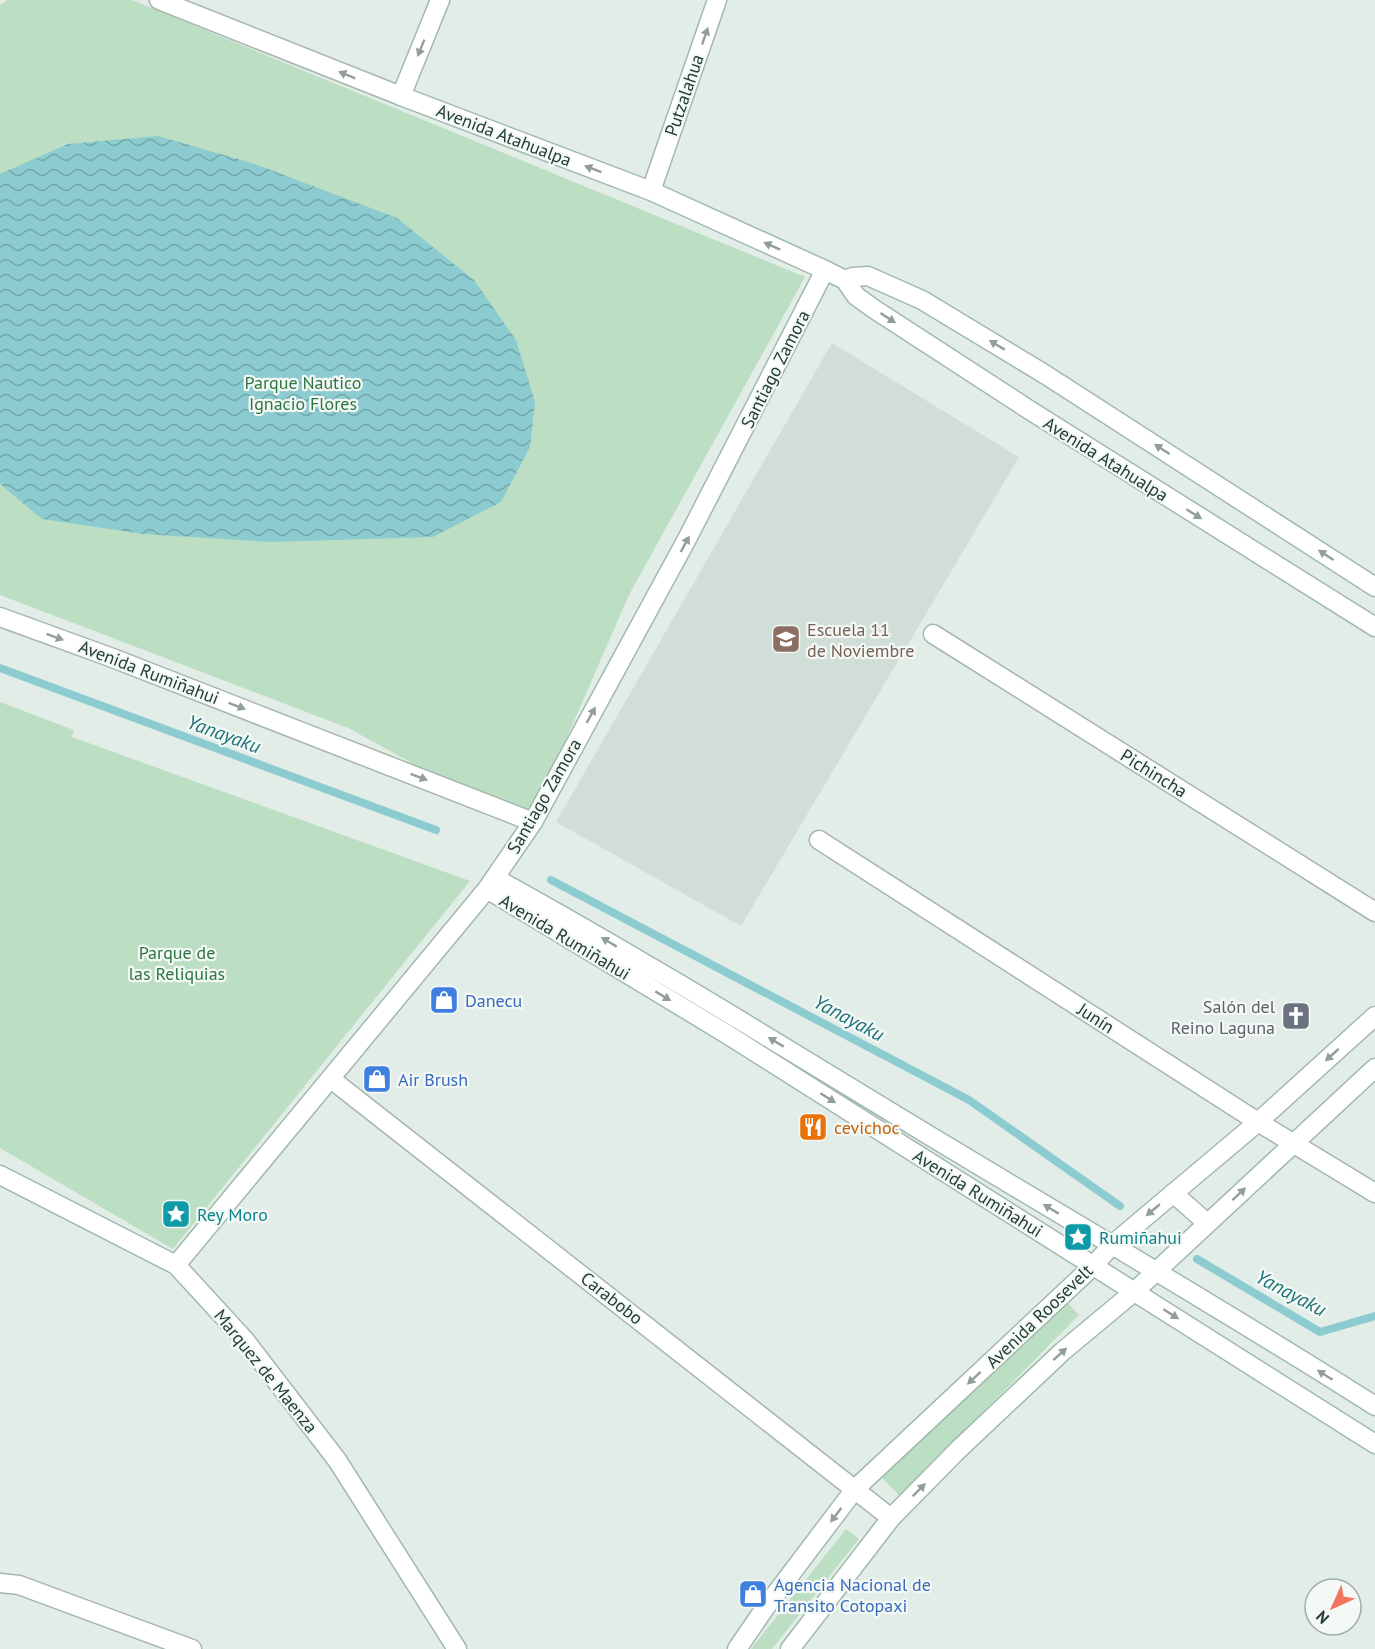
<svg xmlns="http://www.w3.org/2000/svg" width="1375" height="1649" viewBox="0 0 1375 1649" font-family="'PT Sans',sans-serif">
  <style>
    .built { fill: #d1ddd7 }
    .green { fill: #bcdec3 }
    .water { fill: url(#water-waves) }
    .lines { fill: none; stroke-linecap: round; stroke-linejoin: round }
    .stream { stroke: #8cccd1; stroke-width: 8 }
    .street-casing { stroke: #a6b5af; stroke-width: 21 }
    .secondary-casing { stroke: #a1b9af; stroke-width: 21 }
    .street { stroke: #fff; stroke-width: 18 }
    .secondary { stroke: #fff; stroke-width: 18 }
    .oneway { fill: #919e9a }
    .labels { text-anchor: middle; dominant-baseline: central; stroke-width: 4.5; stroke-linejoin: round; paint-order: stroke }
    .street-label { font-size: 18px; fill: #233e35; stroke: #f4f9f6 }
    .park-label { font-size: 18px; fill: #2d7543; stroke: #f4f9f6 }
    .education-label { font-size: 18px; fill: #785e54; stroke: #f4f9f6; text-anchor: start }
    .shop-label { font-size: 18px; fill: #366cbe; stroke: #f4f9f6; text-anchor: start }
    .worship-label { font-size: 18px; fill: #5b616d; stroke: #f4f9f6; text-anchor: end }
    .food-label { font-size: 18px; fill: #c56008; stroke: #f4f9f6; text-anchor: start }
    .culture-label { font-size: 18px; fill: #0d838f; stroke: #f4f9f6; text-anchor: start }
    .water-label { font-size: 20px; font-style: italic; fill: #1d727a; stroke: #f4f9f6 }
  </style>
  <defs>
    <pattern id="water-waves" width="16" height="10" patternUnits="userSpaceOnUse" patternTransform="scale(1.5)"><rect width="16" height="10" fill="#8cccd1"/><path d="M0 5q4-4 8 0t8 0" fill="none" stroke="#72a7aa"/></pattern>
  </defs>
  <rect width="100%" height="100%" fill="#e3ede8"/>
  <!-- built -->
  <path class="built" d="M832,343L1019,457L741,926L556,822Z"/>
  <!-- green -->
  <path class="green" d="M7,0H132L805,277L629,595L527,829L481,801L348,728L0,595V5Z
    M0,702L74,730L72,737L470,881L173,1249L0,1148Z
    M1067,1302L1079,1315L900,1496L881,1477Z
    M846,1529L859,1539L772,1649H751Z"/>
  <!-- water -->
  <path class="water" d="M158,136L255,164L397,218L474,280L516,340L535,402L530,447L501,502L433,537L272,542L143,534L42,519L0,484V174L68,144Z"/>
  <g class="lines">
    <!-- stream -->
    <path class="stream" d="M0,668L436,830
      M551,880L969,1100L1120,1206
      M1197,1259L1320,1332L1375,1316"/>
    <!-- street casing -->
    <g class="street-casing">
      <path id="street" d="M159,0L401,96
        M0,617L110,657L533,822
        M933,634L1375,912
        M819,840L1258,1122L1375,1193
        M331,1079L891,1518
        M0,1583L19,1585L192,1649"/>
    </g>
    <!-- secondary casing -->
    <g class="secondary-casing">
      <path id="secondary" d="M440,0L401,96L651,191L825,270L845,280L856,296L874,309L1031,411L1375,627
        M651,191L717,0
        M845,280L853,277L868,276L922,300L1046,375L1375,587
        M495,878C637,956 774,1041 912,1125C1067,1219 1223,1309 1375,1406
        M487,889L725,1033L1375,1444
        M0,1175L176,1265L244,1339L337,1460L457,1649
        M1173,1193L1207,1223
        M176,1265L487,889L533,822L687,539L825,270
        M737,1649L765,1608L855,1489L1093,1266L1112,1245L1258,1122L1375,1016
        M790,1649L891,1518L959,1449L1063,1351L1135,1291L1375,1068"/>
    </g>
    <!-- street -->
    <use href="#street" class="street"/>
    <!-- secondary -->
    <use href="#secondary" class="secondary"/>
  </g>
  <!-- one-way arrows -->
  <defs><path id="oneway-solid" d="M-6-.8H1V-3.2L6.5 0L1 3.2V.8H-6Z" transform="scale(1.5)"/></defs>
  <g class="oneway">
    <use href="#oneway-solid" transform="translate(705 36) rotate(-71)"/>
    <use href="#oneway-solid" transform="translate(421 48) rotate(112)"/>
    <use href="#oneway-solid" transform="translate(347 75) rotate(-158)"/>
    <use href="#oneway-solid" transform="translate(593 169) rotate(-159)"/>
    <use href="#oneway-solid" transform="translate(772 246) rotate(-156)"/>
    <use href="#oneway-solid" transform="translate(888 318) rotate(33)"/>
    <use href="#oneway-solid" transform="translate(997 345) rotate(-149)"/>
    <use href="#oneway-solid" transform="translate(1162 449) rotate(-147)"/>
    <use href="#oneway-solid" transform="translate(1194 514) rotate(32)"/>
    <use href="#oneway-solid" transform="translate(685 544) rotate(-62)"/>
    <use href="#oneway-solid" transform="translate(1326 555) rotate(-147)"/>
    <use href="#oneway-solid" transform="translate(55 637) rotate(20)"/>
    <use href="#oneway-solid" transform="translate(237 706) rotate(21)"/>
    <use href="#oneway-solid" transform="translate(591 715) rotate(-61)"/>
    <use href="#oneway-solid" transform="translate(419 777) rotate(21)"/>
    <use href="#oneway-solid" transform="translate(609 942) rotate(-149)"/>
    <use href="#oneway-solid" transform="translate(663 996) rotate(31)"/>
    <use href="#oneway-solid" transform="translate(776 1042) rotate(-149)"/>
    <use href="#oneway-solid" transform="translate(1332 1055) rotate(138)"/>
    <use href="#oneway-solid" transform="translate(828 1098) rotate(32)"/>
    <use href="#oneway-solid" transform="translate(1239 1194) rotate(-43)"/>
    <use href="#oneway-solid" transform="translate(1051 1209) rotate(-149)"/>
    <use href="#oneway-solid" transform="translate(1153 1210) rotate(140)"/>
    <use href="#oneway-solid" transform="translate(1171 1314) rotate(32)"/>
    <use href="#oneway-solid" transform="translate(1060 1354) rotate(-42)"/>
    <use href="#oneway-solid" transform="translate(1325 1375) rotate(-148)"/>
    <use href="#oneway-solid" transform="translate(974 1378) rotate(137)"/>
    <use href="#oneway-solid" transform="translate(919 1490) rotate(-45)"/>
    <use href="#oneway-solid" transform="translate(836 1515) rotate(127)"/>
  </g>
  <!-- icons -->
  <defs>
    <g id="school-square" transform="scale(1.5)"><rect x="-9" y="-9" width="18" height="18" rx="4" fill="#8d6e63" stroke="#f4f9f6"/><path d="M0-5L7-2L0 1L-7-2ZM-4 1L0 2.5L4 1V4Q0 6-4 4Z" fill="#fff"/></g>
    <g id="shop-square" transform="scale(1.5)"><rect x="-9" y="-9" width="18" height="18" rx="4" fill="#3f7fe0" stroke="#f4f9f6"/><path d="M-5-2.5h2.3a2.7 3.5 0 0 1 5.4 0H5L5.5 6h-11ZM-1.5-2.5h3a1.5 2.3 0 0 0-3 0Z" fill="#fff"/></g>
    <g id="church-square" transform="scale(1.5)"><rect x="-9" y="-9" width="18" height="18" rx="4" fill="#6b7280" stroke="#f4f9f6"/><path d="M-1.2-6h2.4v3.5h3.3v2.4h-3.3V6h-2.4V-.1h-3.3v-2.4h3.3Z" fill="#fff"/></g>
    <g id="restaurant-square" transform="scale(1.5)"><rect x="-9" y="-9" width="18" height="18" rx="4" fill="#e8710a" stroke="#f4f9f6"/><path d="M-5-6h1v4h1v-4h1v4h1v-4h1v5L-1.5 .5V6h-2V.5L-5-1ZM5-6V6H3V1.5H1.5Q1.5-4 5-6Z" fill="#fff"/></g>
    <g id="sight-square" transform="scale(1.5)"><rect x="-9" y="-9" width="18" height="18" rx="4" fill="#0f9aa8" stroke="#f4f9f6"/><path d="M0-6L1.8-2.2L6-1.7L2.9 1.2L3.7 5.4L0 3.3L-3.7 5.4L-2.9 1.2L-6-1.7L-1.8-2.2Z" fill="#fff"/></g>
  </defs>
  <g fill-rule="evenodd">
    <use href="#school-square" x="786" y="639"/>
    <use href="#shop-square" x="444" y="1000"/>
    <use href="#church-square" x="1296" y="1016"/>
    <use href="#shop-square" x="377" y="1079"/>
    <use href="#restaurant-square" x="813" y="1127"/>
    <use href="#sight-square" x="176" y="1214"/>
    <use href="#sight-square" x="1078" y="1237"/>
    <use href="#shop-square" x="753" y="1594"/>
  </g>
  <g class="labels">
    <!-- street labels -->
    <g class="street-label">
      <text transform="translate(684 95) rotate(-71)">Putzalahua</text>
      <text transform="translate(504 135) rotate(21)">Avenida Atahualpa</text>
      <text transform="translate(775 369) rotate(-63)">Santiago Zamora</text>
      <text transform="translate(1106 459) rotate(32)">Avenida Atahualpa</text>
      <text transform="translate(149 672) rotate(21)">Avenida Rumiñahui</text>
      <text transform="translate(1154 773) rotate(32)">Pichincha</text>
      <text transform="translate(544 796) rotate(-60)">Santiago Zamora</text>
      <text transform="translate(565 937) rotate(31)">Avenida Rumiñahui</text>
      <text transform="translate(1096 1018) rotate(33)">Junín</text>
      <text transform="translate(978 1193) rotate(32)">Avenida Rumiñahui</text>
      <text transform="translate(612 1298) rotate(38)">Carabobo</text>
      <text transform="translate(1039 1316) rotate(-44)">Avenida Roosevelt</text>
      <text transform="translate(266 1371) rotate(51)">Marquez de Maenza</text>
    </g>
    <!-- park labels -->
    <g class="park-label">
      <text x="303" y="382">Parque Nautico<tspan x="303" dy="21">Ignacio Flores</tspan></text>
      <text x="177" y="952">Parque de<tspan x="177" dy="21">las Reliquias</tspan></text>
    </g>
    <!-- education labels -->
    <g class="education-label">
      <text x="807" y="629">Escuela 11<tspan x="807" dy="21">de Noviembre</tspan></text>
    </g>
    <!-- shop labels -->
    <g class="shop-label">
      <text x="465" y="1000">Danecu</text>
      <text x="398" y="1079">Air Brush</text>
      <text x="774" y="1584">Agencia Nacional de<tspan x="774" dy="21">Transito Cotopaxi</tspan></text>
    </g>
    <!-- worship labels -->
    <g class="worship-label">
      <text x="1275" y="1006">Salón del<tspan x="1275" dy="21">Reino Laguna</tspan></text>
    </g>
    <!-- food labels -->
    <g class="food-label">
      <text x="834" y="1127">cevichoc</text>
    </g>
    <!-- culture labels -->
    <g class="culture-label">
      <text x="197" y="1214">Rey Moro</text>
      <text x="1099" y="1237">Rumiñahui</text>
    </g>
    <!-- water labels -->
    <g class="water-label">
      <text transform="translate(224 734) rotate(20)">Yanayaku</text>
      <text transform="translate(849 1018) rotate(28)">Yanayaku</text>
      <text transform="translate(1291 1293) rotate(28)">Yanayaku</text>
    </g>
  </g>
  <!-- north arrow -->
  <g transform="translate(1333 1607) rotate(225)"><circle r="28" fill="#f4f9f6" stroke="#a0aea9" stroke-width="1.5"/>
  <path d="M0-4.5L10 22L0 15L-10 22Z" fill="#f1765d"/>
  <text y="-9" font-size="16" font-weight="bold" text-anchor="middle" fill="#233e35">N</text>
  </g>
</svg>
